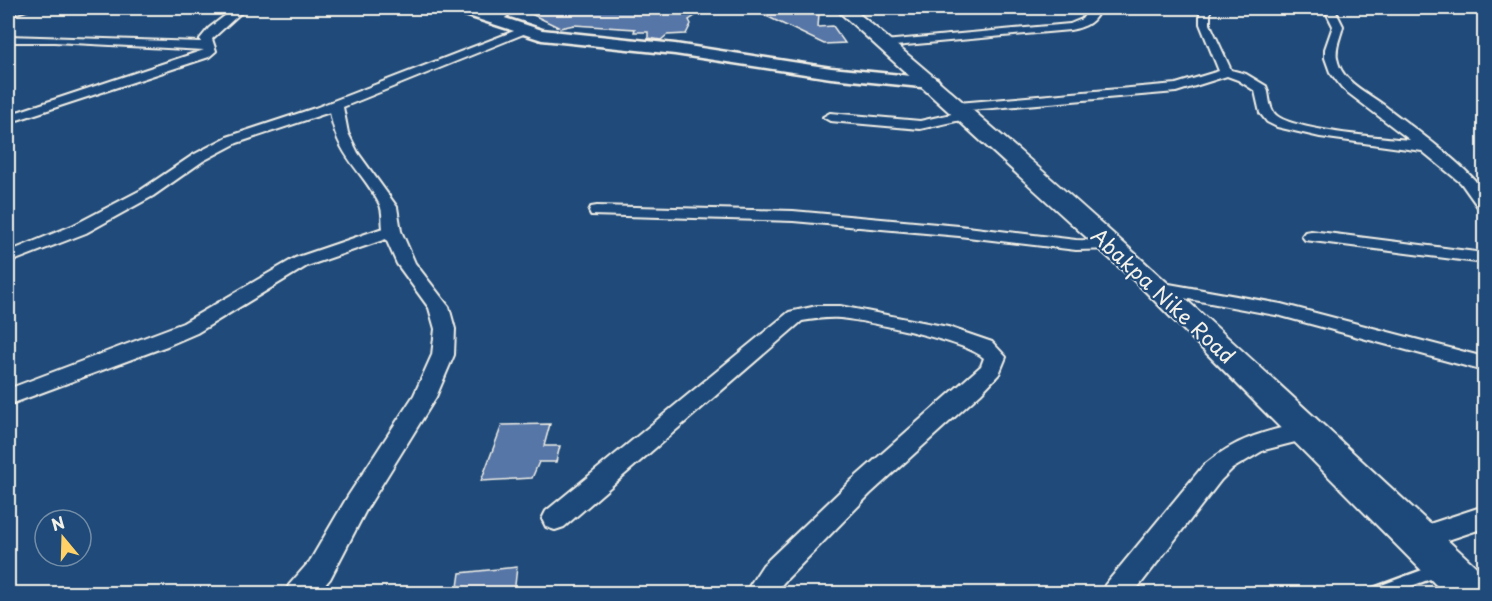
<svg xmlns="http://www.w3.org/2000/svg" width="1492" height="601" viewBox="0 0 1492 601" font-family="'Playpen Sans',sans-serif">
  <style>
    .building { fill: #5776a7; stroke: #f4f1e8; stroke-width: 1.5 }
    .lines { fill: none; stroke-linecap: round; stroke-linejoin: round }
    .lane-casing { stroke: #f4f1e8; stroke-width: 5 }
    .street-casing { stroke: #f4f1e8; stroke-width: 4 }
    .secondary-casing { stroke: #f4f1e8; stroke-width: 5 }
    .primary-casing { stroke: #f4f1e8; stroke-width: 4 }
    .lane { fill: #1f4a7a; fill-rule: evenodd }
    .street { fill: #1f4a7a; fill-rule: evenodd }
    .secondary { fill: #1f4a7a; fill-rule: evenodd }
    .primary { fill: #1f4a7a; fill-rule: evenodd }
    .labels { text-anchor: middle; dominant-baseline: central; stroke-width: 4.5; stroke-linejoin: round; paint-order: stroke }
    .street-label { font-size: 21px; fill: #f4f1e8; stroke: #1f4a7a }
  </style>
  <rect width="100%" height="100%" fill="#1f4a7a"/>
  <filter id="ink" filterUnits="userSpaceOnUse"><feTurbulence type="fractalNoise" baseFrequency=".0167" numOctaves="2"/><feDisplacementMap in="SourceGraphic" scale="12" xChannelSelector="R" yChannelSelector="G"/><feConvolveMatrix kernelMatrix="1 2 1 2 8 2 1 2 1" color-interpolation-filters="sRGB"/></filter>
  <g filter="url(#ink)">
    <!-- building -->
    <path class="building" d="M519,8H707L689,20L691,24L686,34L667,35L661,40L648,38V32H634L635,29L574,25L560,28Z
      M758,12L819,14L818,27L833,26L845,43L824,44Z
      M550,424L544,446H560L556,462H539L532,478L481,481L502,425Z
      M517,567L514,594H457L460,573Z"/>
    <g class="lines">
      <!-- lane casing -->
      <g class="lane-casing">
        <path id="lane" d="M1436,565L1441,567L1442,571L1441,575L1390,594H1367L1368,590Z"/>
      </g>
      <!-- street casing -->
      <g class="street-casing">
        <path id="street" d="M17,8H32L8,16V10Z
          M235,8H246L212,39L216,51L209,57L8,123V115L204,50L54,42H8V36L201,42L200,39L209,28Z
          M506,8H517L501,21H493V17Z
          M1090,8H1100C1095,23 1085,27 1070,30L884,47L878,44L884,41L1070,24L1082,19Z
          M1200,8H1210V24L1231,70L1246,74L1266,86C1270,94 1268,105 1274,113C1286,130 1385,138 1410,140L1343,89L1330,72L1325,58V49L1333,26L1324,8H1334L1343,26C1341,36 1335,47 1337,58C1341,82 1367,92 1385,106C1408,124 1470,168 1483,191C1486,196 1484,203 1484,209L1478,207L1461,183L1422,151L1320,137L1277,127L1267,122L1260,113L1255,91L1238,80L1227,76L1176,92L958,111L951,107L958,103L1176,84L1219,71L1200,24Z
          M522,28L527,31L526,33L343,107L348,133L358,153L397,207L401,231L415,263L449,307L455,329L454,355L436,397L366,510L330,579L317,594H285L289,585L310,561L348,496L414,395L432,355L435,329L429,308L397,264L386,239L307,266L197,333L167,346L8,405V389L183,323L295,258L383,228C382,221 383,212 380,205C361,168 338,158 330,112L237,143L203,161L153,196L86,233L8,263V252L74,225L141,190L193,155L227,137L315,108Z
          M965,111L970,112L972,115L970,118L920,129L830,121L823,117L830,113L920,121Z
          M597,206L793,211L959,226L1076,240L1117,241L1120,245L1117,249L1076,250L959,236L793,221L591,215L589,211L591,207Z
          M1311,231L1484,253V263L1305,240L1302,236L1305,232Z
          M1158,282L1281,304L1484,357V371L1281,316L1151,292L1148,288L1151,284Z
          M817,306H840L948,327L992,342L1006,357L999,374L981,393L870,494L783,583L775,594H744L763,565L852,480L981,366L984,358C967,341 867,321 840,318C827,317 815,319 802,321L564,527L555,530L546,527L542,519L546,511L789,312Z
          M1307,422L1315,425L1319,431L1315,437L1264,450L1232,469L1221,480L1133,594H1101L1105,585L1203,466C1236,438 1265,431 1307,422Z
          M1484,506V528L1418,550L1408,547L1404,539L1408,531Z"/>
      </g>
      <!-- secondary casing -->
      <g class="secondary-casing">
        <path id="secondary" d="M451,8H474L542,30L675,44L831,68L931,78L937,79L940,83L937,87L931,88L831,78L675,54L542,40L453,11Z"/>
      </g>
      <!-- primary casing -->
      <g class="primary-casing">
        <path id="primary" d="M835,8H852C1070,189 1277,382 1484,574V594H1445L1141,287Z"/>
      </g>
      <!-- lane -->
      <use href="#lane" class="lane"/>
      <!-- street -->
      <use href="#street" class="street"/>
      <!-- secondary -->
      <use href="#secondary" class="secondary"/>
      <!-- primary -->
      <use href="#primary" class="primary"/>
    </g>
  </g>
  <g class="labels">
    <!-- street labels -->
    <g class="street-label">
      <text transform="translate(1164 295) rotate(43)">Abakpa Nike Road</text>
    </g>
  </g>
  <!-- margin -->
  <rect width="1492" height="601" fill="none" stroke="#1f4a7a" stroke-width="30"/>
  <rect x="15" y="15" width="1462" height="571" fill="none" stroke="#f4f1e8" stroke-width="2" filter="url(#ink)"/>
  <!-- north arrow -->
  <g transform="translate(63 538) rotate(341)"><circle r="28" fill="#1f4a7a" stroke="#748da6" stroke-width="1.5"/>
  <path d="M0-4.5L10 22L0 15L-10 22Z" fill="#ffd166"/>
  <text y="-9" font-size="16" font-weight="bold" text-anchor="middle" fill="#f4f1e8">N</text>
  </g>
</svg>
